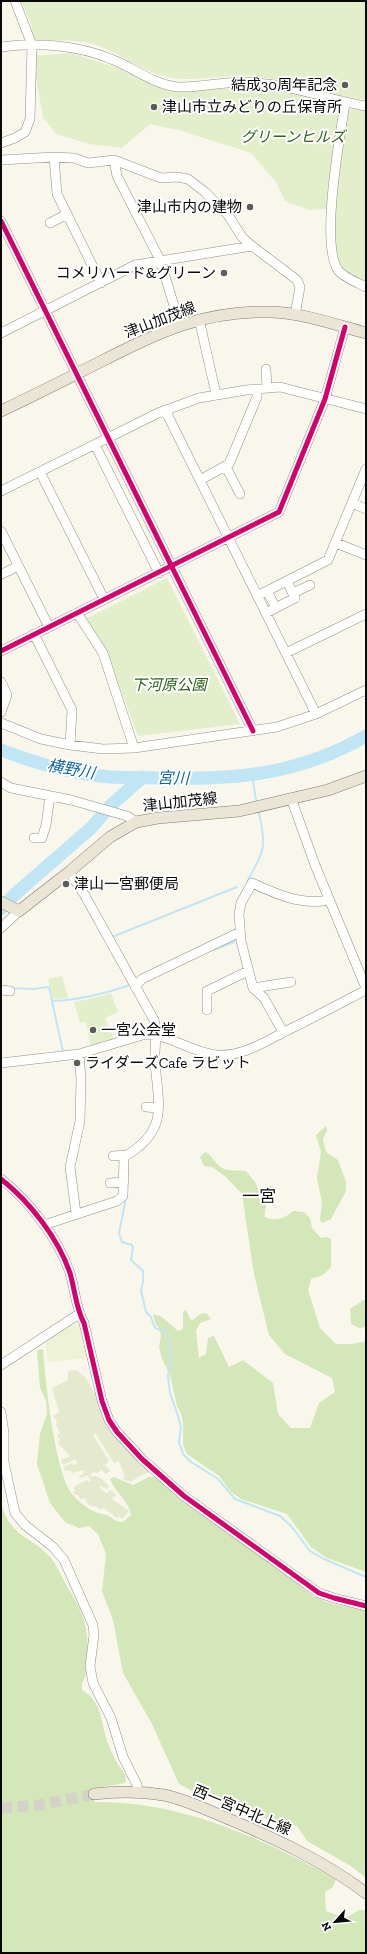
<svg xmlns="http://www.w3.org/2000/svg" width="367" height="1954" viewBox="0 0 367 1954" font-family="'Zilla Slab','Noto Sans JP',serif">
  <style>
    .green { fill: #e3efca }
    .forest { fill: #d4e7b8 }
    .cemetery { fill: #e5eacf }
    .pitch { fill: #edf3d4 }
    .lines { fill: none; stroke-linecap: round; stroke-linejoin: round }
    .stream { stroke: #c0e6f5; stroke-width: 2 }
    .river { stroke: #c0e6f5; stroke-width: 13 }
    .major-tunnel { stroke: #d5d2ca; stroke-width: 11; stroke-dasharray: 11 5.5; stroke-linecap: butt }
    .minor-casing { stroke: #91908b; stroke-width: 10 }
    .major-casing { stroke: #7e7d78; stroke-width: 12 }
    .minor { stroke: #fefefc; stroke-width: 9 }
    .major { stroke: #ebe5d5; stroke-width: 11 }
    .cycleway-casing { stroke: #fff; stroke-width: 8 }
    .cycleway { stroke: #d6006c; stroke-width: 5 }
    .poi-dot { fill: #5d5c58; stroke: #fff; stroke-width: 1.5 }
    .labels { text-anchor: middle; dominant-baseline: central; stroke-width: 4; stroke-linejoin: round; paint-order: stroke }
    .poi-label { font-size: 15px; fill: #090909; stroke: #fff; text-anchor: start }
    .park-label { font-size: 15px; font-style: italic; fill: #2c6218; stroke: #fff }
    .street-label { font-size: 15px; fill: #090909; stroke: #fff }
    .water-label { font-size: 16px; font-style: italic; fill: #0f689f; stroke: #fff }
    .quarter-label { font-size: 17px; fill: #090909; stroke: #fff }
  </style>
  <rect width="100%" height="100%" fill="#f9f6ec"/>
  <!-- green -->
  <path class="green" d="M21,1H366V100C326,95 290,79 250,76C223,74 194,83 168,77C140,71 119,52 93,44C75,39 53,41 35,40L30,21Z
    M71,53L115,67L171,92L234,88L266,89L296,93L333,105L339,113L327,209L309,210L285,201L276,182L251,153L182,131L150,124L122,148L89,144L56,134L43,117L32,56Z
    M353,108L366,110V282L342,269L338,262L333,216L346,113Z
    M167,578L240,724L138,736L106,650L85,619Z
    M62,976L68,998L53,999L48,979Z
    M111,993L118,1012L105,1018L115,1042L91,1049L86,1022L80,1023L74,1002L103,996Z"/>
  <!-- forest -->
  <path class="forest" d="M326,1126L327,1130L323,1139L326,1152L338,1160L346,1182V1191L331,1219L322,1223L320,1220L322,1202L317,1178L321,1152L316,1135Z
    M205,1152C213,1155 215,1165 224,1169C229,1171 239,1170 246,1171L255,1182L261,1194L269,1186H273C272,1198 263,1206 265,1217C275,1222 286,1218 293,1211L304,1212L310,1218L312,1228L321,1238L327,1237L331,1239V1267L323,1275L311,1279L308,1290L320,1328L336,1344H352L366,1341V1572L327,1558L311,1547L287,1514L241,1499L231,1492L219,1476L187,1454L183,1445V1422L181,1414L177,1406L170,1375L162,1359L159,1347L161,1335L158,1326L156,1325L153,1314L162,1317L178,1331L183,1329V1312L186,1310L190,1319L193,1320L200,1314L206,1313L211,1319L200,1323L196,1331L199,1358L206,1354L208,1338L214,1336L229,1367L243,1360L273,1383L278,1414L291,1428H310L319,1403L335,1392L332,1378L285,1354L269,1335L254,1274L242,1194L226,1177L212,1167L204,1166L200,1157Z
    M363,1300L366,1301V1327L359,1328L351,1324L350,1309Z
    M43,1349C45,1378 55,1476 73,1495C80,1503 88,1509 98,1513C100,1514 104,1514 107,1515C113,1518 115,1522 123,1522L131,1515C129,1501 115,1492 110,1479L114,1477L133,1485L149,1477H156L188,1504L285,1572L313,1596L329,1603L366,1610V1878L351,1866L307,1841L297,1826L275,1822L194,1792L179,1784L152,1724L123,1673L113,1620L102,1591L106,1554L98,1534L89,1526L79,1528L65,1522L50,1503L37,1464L40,1434L47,1414L46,1400L40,1388L37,1350Z
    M1,1504C13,1540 29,1534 50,1557C58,1566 62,1578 68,1588C85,1616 89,1627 87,1660C86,1669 87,1676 82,1683V1690C102,1701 101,1722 107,1741C112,1755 118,1765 126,1776L125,1783L91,1789L95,1802C182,1801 260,1838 336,1879L333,1887L325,1892L326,1911L346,1918L359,1910H366V1953H1Z"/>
  <!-- cemetery -->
  <path class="cemetery" d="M76,1370L86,1378L93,1391L96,1393L100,1404L152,1471L138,1477L131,1482L123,1479L125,1476L119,1461L114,1463L95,1433L93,1435L109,1461L105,1465L110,1471L106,1474L101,1470L98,1473L94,1472L90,1474L92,1477L95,1476L102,1479L109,1486L107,1489L100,1486L99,1487L106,1493L111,1490L116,1495L112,1499L129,1511L122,1519L119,1516L117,1518L104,1508L100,1510L97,1507L88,1505L85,1498L80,1499L78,1495H75L73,1492L75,1490L73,1487L87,1480L89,1482L91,1481L88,1475L81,1478L79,1476L84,1473L83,1470L72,1473L71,1471L63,1470L64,1467L72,1463L74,1465L77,1463L76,1459L63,1465L61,1460L70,1456L58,1443L60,1440L57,1435L60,1433L56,1425L57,1421L53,1416L59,1412L52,1388L68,1380V1371Z"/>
  <!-- pitch -->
  <path class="pitch" d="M80,1322L87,1358L48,1362L45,1339Z"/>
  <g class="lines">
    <!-- stream -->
    <path class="stream" d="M252,775L256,800
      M247,882C264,850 267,849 259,813
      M112,937L237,887
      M213,950L234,942L237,937
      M12,988L33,989L49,987L63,1052H62
      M52,1001C80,1000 104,994 130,985
      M142,1150L150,1141
      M126,1198L119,1233L122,1242L132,1245L133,1248L131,1260L143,1271V1282L141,1290L146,1312L151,1317L155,1328L165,1331L169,1339L170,1362L168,1377L170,1393L178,1416L181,1427L179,1442L183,1454L191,1462L218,1479L235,1499L280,1516L291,1526L310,1551L324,1559L366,1577"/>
    <!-- river -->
    <path class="river" d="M1,750C35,763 73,774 110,777C126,778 142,777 158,778C235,780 298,775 366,736
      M1,909L14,895L91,828L111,805L143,777"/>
    <!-- major-tunnel -->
    <path class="major-tunnel" d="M1,1808L40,1805L94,1794"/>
    <!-- minor casing -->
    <g class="minor-casing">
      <path id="minor" d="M1,47C36,42 78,45 111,59C133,67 154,85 178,87C199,88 221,82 242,82C249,82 258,83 266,84C300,87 332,101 366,106
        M345,103C340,137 320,243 338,270C343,277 358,283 366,287
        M1,143L15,138L25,132L30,119L32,45L15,1
        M54,157L57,194L101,283
        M1,160L54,157L74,158L88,163L114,160L161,178L177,177L188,179L205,192L228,215L242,237L252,246L297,280L300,287L295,315
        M114,160L117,176L160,260L180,325
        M1,221L253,731
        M50,223L67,214
        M199,319L216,394
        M1,333L135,265L252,246
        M266,369L267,388
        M165,410L316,714
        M95,445L159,573
        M226,467L240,494
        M40,472L104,599
        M200,480L229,464L257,397V389
        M1,491L158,413L199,398L246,390L280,387L366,409
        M352,503L366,509
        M1,531L49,627
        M336,543L366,555
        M2,574L18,566
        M267,591L276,608
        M293,593L310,585
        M257,596L328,560L366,469
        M77,613L103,653L134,748
        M266,613L295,598L287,581
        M34,634L72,710L70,745
        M1,651L279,512L325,399L345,327
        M286,653L366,614
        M1,682L7,695L1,712
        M1,723L41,739L70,745L103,749L134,748L277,727L316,714L366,690
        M1,782L11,788L71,800L127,816L136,822
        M291,798L315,865L366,988
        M34,838H42L46,825L50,796
        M1,928L19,911
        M135,987L142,979L240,932
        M253,988L291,982
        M1,990L10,991
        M207,1010V991L248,971
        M283,1032L264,998L253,988L241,941L239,914L241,903L252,883C276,894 302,906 329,900
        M1,1063L79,1054L146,1034C170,1035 191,1052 216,1055C243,1057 266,1041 290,1029C315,1017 341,1003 366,990
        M146,1107L158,1108
        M113,1156L127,1155
        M1,1179C30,1202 58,1238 70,1273C75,1290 76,1309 84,1323L102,1401L109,1420L117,1432L142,1459L184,1496L319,1593L334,1598L366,1606
        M110,1183L124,1182
        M76,1213L70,1167L80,1121L81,1079L79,1054
        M44,1225L117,1201L123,1196L124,1157C168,1131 159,1108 155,1063C154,1049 158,1034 154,1020L84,894L69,872
        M1,1365L79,1314
        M1,1412L4,1433V1462L15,1513L25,1525L53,1547L64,1560L93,1625L94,1635L90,1666L93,1683L111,1718L123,1757L137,1785L138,1791"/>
    </g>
    <!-- major casing -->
    <g class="major-casing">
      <path id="major" d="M1,411C35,395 68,378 102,361C160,332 204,310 271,312C303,313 336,325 366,333
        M1,902L19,911L69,872L110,837L136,822L158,818L239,811L328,790L366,776
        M94,1794C118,1791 140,1791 164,1795C184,1799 205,1809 224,1817C274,1838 322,1860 366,1893"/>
    </g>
    <!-- minor -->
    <use href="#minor" class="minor"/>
    <!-- major -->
    <use href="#major" class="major"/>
    <!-- cycleway casing -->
    <g class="cycleway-casing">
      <path id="cycleway" d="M1,221L253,731
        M1,651L279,512L325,399L345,327
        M1,1179C30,1202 58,1238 70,1273C75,1290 76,1309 84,1323L102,1401L109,1420L117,1432L142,1459L184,1496L319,1593L334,1598L366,1606"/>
    </g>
    <!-- cycleway -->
    <use href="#cycleway" class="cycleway"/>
  </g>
  <!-- markers -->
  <g class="poi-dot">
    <circle cx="345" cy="85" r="4"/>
    <circle cx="154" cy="107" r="4"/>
    <circle cx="250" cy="207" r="4"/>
    <circle cx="224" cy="273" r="4"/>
    <circle cx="66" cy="884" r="4"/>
    <circle cx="93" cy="1030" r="4"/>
    <circle cx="77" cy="1063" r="4"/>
  </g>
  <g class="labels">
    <!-- poi labels -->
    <g class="poi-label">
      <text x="337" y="85" text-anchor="end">結成30周年記念</text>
      <text x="162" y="107">津山市立みどりの丘保育所</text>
      <text x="242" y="207" text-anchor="end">津山市内の建物</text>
      <text x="216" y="273" text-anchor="end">コメリハード&amp;グリーン</text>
      <text x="74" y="884">津山一宮郵便局</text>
      <text x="101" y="1030">一宮公会堂</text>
      <text x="85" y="1063">ライダーズCafe ラビット</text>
    </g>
    <!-- park labels -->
    <g class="park-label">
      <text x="293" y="137">グリーンヒルズ</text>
      <text x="169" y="685">下河原公園</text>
    </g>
    <!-- street labels -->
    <g class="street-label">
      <text transform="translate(160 320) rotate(-21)">津山加茂線</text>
      <text transform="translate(180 802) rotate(-6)">津山加茂線</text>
      <text transform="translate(242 1810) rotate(23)">西一宮中北上線</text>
    </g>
    <!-- water labels -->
    <g class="water-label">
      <text transform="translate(71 769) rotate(10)">横野川</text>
      <text transform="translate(173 778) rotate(1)">宮川</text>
    </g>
    <!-- quarter labels -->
    <g class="quarter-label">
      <text x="259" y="1196">一宮</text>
    </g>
  </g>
  <!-- border -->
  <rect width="367" height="1954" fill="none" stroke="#090909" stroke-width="4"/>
  <!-- north arrow -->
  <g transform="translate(335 1922) rotate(243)" stroke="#ffffff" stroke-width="3" paint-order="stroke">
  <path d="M0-3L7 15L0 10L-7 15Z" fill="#090909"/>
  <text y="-6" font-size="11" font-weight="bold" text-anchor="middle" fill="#090909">N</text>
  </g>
</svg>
